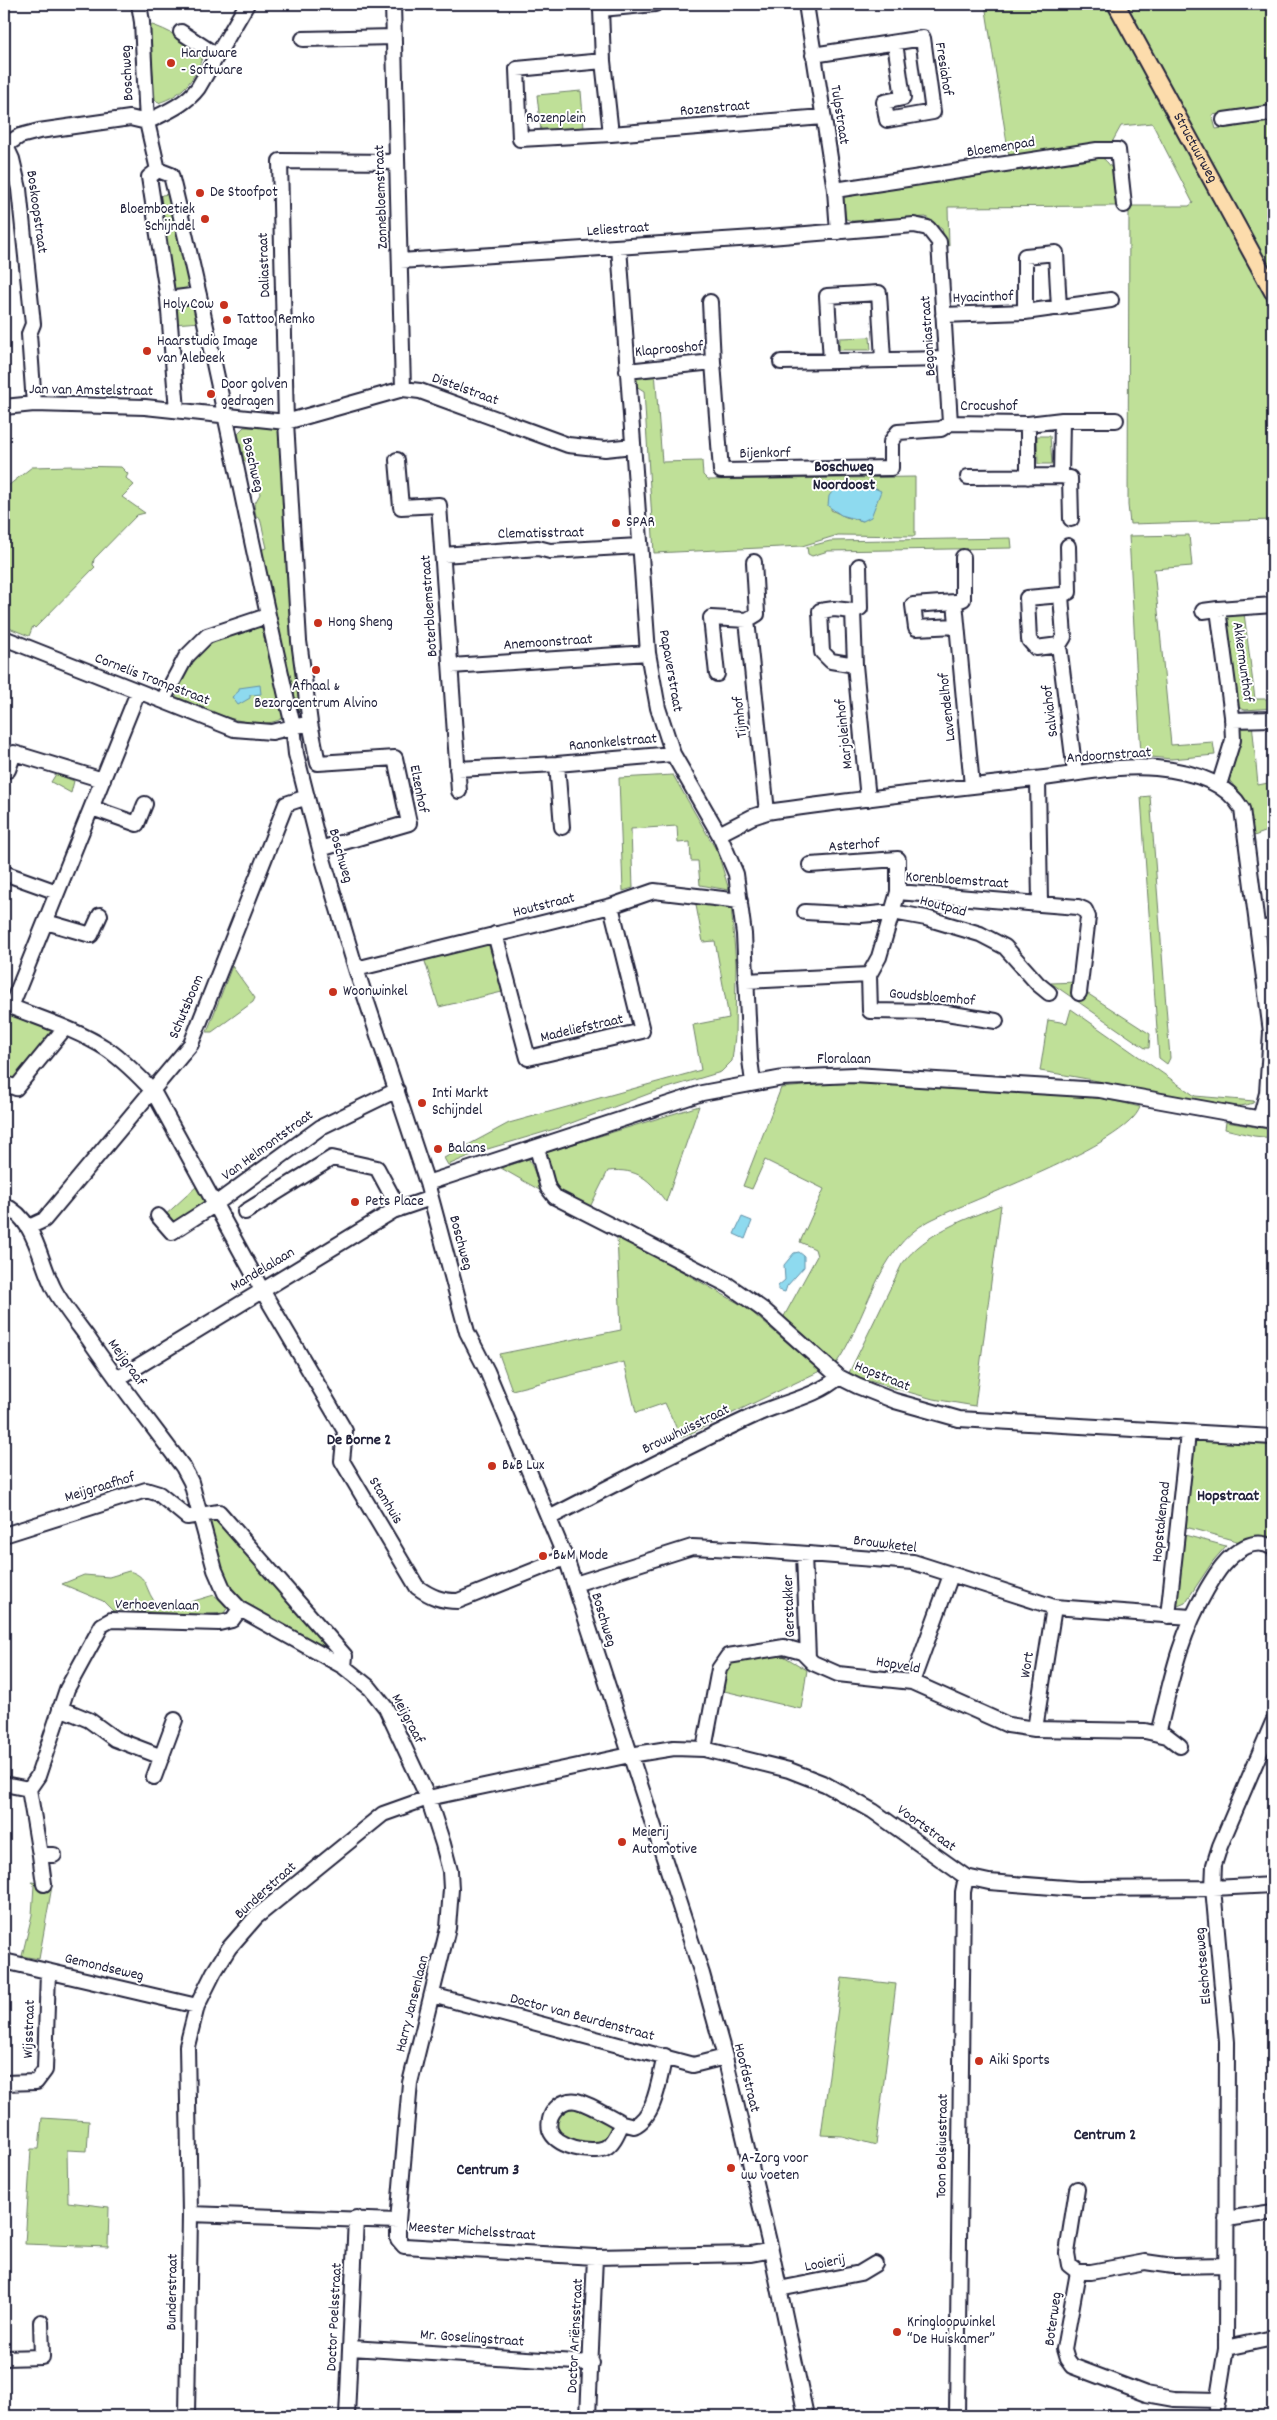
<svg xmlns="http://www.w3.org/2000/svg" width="1277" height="2420" viewBox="0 0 1277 2420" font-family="Dekko,sans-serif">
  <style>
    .green { fill: #bfe098; stroke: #70816a; fill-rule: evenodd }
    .water { fill: #8edaef; stroke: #6390a7 }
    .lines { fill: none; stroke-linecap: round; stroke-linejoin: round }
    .minor-casing { stroke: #22223b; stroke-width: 18 }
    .major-casing { stroke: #22223b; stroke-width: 20 }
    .minor { stroke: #fff; stroke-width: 14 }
    .major { stroke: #fcdcac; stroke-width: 16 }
    .poi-dot { fill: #c8321e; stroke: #fff; stroke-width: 2 }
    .labels { text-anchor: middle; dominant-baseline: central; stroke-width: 4; stroke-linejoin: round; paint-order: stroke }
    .poi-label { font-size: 15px; fill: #22223b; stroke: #fff; text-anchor: start }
    .street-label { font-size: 15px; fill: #22223b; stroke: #fff }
    .neighbourhood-label { font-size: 16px; font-weight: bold; fill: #22223b; stroke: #fff }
  </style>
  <rect width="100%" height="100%" fill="#fff"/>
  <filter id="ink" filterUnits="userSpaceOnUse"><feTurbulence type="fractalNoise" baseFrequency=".02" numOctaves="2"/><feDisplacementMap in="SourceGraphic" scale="10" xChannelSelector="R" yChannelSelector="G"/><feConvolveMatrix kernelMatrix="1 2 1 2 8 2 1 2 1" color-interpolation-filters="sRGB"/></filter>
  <g filter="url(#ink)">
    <!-- green -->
    <path class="green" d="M985,4H1106L1259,276L1273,303V520L1130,524L1128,505L1129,206H1189L1193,203L1152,123L1121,126L1110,146L1099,145L1009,156Z
      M1122,4H1273V106L1212,115L1216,129L1273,120V277Z
      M149,24C167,29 192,43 202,58C195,80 181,96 158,103L155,99Z
      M581,91L584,128L541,131L537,95Z
      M1101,157C1119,169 1116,187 1116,206L948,207L949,246H946L942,229L926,217L852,221L846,219L843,199L845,196Z
      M169,194L191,271L189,285L182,291L173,288L156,201L162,195Z
      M188,303L194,308L200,322L174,324L175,309L179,304Z
      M870,337L871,350H839L840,338Z
      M655,371L662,462L702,461L703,475L708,480L915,477V536L838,535L802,546L654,553L644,391L633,384L634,372ZM872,487L878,489L863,521L846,517L831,510L835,488Z
      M244,427L275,428L279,432L304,711L296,712L259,550L267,548L260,518L256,516L254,505L260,494L254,467L244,460L238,433Z
      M1037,436H1050L1052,464H1038Z
      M72,466L121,467L128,474L126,478L134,485L122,497L145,513L137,515L94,559L93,565L95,567L35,628L33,626L29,636L4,626V489L32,467Z
      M1189,535L1192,566L1154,569L1171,745L1213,742L1215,755L1171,759L1141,756L1129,536Z
      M1011,538L1012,548L828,551L812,556L808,554L807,547L830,541Z
      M1244,613L1255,699H1273V708L1245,710L1235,706L1224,615Z
      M261,624L283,718C255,735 200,707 173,695C201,646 206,641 261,624Z
      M1252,722L1258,785L1273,782V829L1254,836L1249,807L1228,778L1238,751V723Z
      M56,774L74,781L71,793L51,782Z
      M673,775L718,853L729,890L700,885L698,861H691L690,842L678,843L677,826L631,829L633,888L623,891L619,778Z
      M1150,796L1170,1058L1167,1064L1159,1058L1141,797Z
      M695,900L731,905L736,964L735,1036L732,1061L721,1072L651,1093L558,1128L481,1151L448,1165L444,1158L509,1123L701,1070L693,1025L729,1018L715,941L703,942Z
      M1273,934V977L1268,935Z
      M487,939L502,992L439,1007L423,955Z
      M232,966L255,998L253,1002L212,1032H207Z
      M1077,982L1079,988L1150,1034L1149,1048H1145L1051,983Z
      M1071,1009L1195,1096L1254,1101L1253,1103C1225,1114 1168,1095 1137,1089C1105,1082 1073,1076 1040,1071L1048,1020L1067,1023Z
      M4,1010L54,1031L14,1082L4,1077Z
      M909,1081C986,1086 1065,1088 1140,1107C1128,1145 969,1200 929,1221C876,1249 867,1321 835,1365L782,1320L817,1256L815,1249L800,1242L824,1189L765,1160L752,1189L743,1186L781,1088L839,1083Z
      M699,1106L666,1202C649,1179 638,1168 608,1171L590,1207L555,1188L544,1160L547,1152Z
      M1226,1122L1273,1130V1138L1254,1136L1225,1129Z
      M529,1159L543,1192L501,1168Z
      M197,1186L207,1200L168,1228L162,1218Z
      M1001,1205L975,1406L933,1399L848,1375L902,1264C926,1232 964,1220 1001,1205Z
      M617,1235L747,1308L820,1371L681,1438L665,1403L636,1413L624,1362L512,1390L499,1354L621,1330Z
      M1196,1437L1273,1441V1545L1253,1541L1240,1542L1182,1526Z
      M216,1516L334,1654L242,1603C221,1579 217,1552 210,1522Z
      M1177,1533L1226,1546L1213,1561L1185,1603L1171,1609Z
      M129,1571C149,1577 144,1588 155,1602C174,1609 196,1600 214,1595L228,1607L224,1613L198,1615L118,1610L113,1611L103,1601L62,1584L84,1575L109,1577Z
      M780,1654L807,1670L801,1709L720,1690L724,1665L733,1660Z
      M32,1882L52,1886L39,1959L22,1956L32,1915L34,1885Z
      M842,1978L896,1984L876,2145L842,2136L821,2135Z
      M569,2109H581L615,2124L610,2136L602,2143C586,2143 572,2142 558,2133L557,2118Z
      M42,2118L89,2121L87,2151L67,2150L68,2202L109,2207L108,2247L25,2244L31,2149H39Z"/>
    <!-- water -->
    <path class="water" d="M872,487L881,491L871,517L863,521L841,515L828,506L829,496L835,488Z
      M260,685L261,694L250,695V698L238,705L232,697L239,691V688Z
      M742,1217L752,1221L745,1239L734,1234Z
      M799,1252L804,1256V1267L787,1286L785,1292L778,1290V1286L785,1280L784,1265L794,1253Z"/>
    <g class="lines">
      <!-- minor casing -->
      <g class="minor-casing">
        <path id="minor" d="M139,4L142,22L147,122L158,170
          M393,4L403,389
          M601,4V9L655,4
          M806,4L835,190L838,232
          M601,9L603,61L611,134
          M181,32L216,55
          M303,39L394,37
          M813,55L923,38L933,112L887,120L884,102L903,98L895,43
          M603,61L517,69L520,139L611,134L823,117
          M1224,120L1273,113
          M147,122C166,112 185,105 198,88L247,4
          M5,144L12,159L19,189L33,324L29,334L34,404
          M4,146L20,136L39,131L130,118L147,122
          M158,170L171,175C216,358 250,543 293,726L296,754L320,849L356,969L427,1183L467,1332L487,1371L568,1564L702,1974L725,2057L771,2250L806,2416
          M158,170L149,177L168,299L177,410
          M835,190L1097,150H1118L1124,205
          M619,247L648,653L658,708L673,754L719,834L736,874L744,934L750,1060L753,1082
          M400,261L770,237L914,225L928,228L939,242L950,423L941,429L898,432L891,442V468L721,471L713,362
          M168,299L199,295
          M1025,312V256L1056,253L1059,308
          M943,315L1025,312L1111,300
          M831,361L827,296L879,293L883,359
          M781,362L947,359
          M627,371L713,362L710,302
          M4,407L34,404L145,407L286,422L403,389L420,391L568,445L605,449L633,446
          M1062,420L1061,476L1070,478L1071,519
          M950,423L1028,424L1062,420H1116
          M397,460L401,507L439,505L459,791
          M968,477L1061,476
          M1028,477V424
          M443,555L538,548L550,551L639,546
          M963,557V599L955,602L972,786
          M754,562L757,614L747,620L767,812
          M1061,595L1027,598L1029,640L1036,648L1059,645L1075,773
          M955,602L913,605L916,628L956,626
          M853,611L834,609L820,611L822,652L831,661L855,665L868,799
          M1203,611L1218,609
          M4,638L234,729L272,732L310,723L299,641L286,422L280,161L397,162
          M1059,645L1064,637L1061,595L1069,592L1068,546
          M855,665L853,611L860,608L859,566
          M451,666L648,653
          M717,674L711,618L747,620
          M163,700L186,657L207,636L267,616
          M1232,720L1273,719
          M310,723L318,763L395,758L409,823L320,849
          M557,764L562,827
          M457,769L557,764L673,754
          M8,770L14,753L103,780
          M1219,785L1233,740L1232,716L1218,609L1273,605
          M92,808L137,824L145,804
          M719,834L752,817L767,812C856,799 946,789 1035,779C1075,775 1117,764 1156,768C1189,771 1225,780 1242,809L1271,1032L1267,1093L1260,1119
          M810,865L898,859V892
          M4,873L57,892
          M1040,904L1078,907L1085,910L1088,917L1079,993
          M805,912L861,915L893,912L926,918L980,934L1005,947L1038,984L1049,993
          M46,922L91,935L100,915
          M1258,930L1273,926
          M495,934L528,1058L642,1031L611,906
          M356,969L611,906L654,891L740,901
          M869,975L870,1011L940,1012L996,1021
          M746,981L869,975L879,957L898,892L1040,904L1038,779
          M4,1004C38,1018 76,1029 107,1049C124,1061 139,1076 153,1091L262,1290L345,1431L342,1461L417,1587C431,1597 441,1601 458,1601L565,1558
          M11,1007L138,692
          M4,1083L16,1088L64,1029
          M537,1148L548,1188L555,1197L728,1285L765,1311L839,1377L857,1386L895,1401L959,1419L1273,1437
          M427,1183L702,1093L783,1078L854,1075L1100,1090L1273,1121
          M4,1205C37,1220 39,1262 55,1291C64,1307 77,1323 88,1338C118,1382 151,1424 183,1467L191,1482L215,1570L225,1593L240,1609L344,1667L370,1688L386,1708L428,1798L443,1844L450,1871L451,1889L448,1928L410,2083L398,2221
          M245,1212L332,1158L377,1168L399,1209
          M158,1216L172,1232L214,1205L321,1127L397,1090
          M29,1227L44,1220L191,1044L286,804L307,797
          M117,1379L393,1211L431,1198
          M549,1518C617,1483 684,1448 753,1416C781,1402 815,1398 839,1377
          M4,1535L146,1490L159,1494L187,1517L219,1512L345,1656L344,1667
          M804,1554L808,1658
          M575,1584L692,1547L755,1550L913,1562L1054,1607L1191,1617
          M1168,1616L1188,1433
          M912,1682L951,1575
          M60,1708L89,1720L115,1739L162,1757
          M1035,1729L1054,1607
          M1158,1734C1171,1681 1179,1637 1207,1589C1217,1572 1226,1557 1245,1547C1255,1542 1264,1542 1273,1548
          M704,1749L719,1669L728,1656L784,1647L802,1652L813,1663L838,1674L912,1682L1008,1725L1035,1729L1145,1731L1167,1736L1180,1746
          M154,1777L175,1720
          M4,1784L29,1789
          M29,1789L38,1776L67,1689L102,1625L111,1620L219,1623L232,1620L240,1609
          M29,1789L40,1855H54
          M40,1855L44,1884
          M4,1961L197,2006
          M432,1995L693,2065L725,2057
          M4,2083L36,2082L45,2070L48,1971
          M622,2123C608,2116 592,2105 577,2101C561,2098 546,2114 550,2130C556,2147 591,2154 605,2148C614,2143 618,2131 622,2123L634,2126C656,2116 659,2078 665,2056
          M1077,2189L1067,2253L1069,2265L1078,2272
          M190,2214L398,2221V2239L404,2246L595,2257L751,2254L771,2250
          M1226,2219L1273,2212
          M1078,2272L1064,2349L1067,2359L1072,2366L1146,2394L1174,2399L1218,2400
          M1078,2272H1091L1145,2262L1173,2266L1225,2265
          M779,2289L860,2273L875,2264
          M351,2348L592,2363
          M1226,2348L1273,2338
          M4,2358L42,2357L41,2322
          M187,2416L190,2214L187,2046L197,2006L214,1972L229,1948L256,1917L383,1814L428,1798L630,1755L674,1748L704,1749L789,1770L825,1784L873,1811L966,1877L989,1882L1078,1889L1213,1888L1273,1885
          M347,2416L356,2218
          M588,2416L595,2257
          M957,2416L963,1892L966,1877
          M1215,2416L1226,2348L1227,2042L1213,1888L1214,1865L1220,1846L1273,1722"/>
      </g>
      <!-- major casing -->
      <g class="major-casing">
        <g id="major">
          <path id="s1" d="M1116,4L1273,292"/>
        </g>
      </g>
      <!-- minor -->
      <use href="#minor" class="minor"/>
      <!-- major -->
      <use href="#major" class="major"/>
    </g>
  </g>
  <!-- markers -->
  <g class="poi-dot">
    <circle cx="171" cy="63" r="5"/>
    <circle cx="200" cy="193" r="5"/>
    <circle cx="205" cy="219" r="5"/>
    <circle cx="224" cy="305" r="5"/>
    <circle cx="227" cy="320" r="5"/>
    <circle cx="147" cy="351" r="5"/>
    <circle cx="211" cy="394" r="5"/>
    <circle cx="616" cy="523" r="5"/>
    <circle cx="318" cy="623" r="5"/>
    <circle cx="316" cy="670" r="5"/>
    <circle cx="333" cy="992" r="5"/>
    <circle cx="422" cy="1103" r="5"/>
    <circle cx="438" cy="1149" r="5"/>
    <circle cx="355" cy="1202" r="5"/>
    <circle cx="492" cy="1466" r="5"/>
    <circle cx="543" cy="1556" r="5"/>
    <circle cx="622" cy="1842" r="5"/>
    <circle cx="979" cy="2061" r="5"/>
    <circle cx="731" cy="2168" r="5"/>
    <circle cx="897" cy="2332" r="5"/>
  </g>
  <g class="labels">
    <!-- poi labels -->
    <g class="poi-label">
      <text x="181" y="54">Hardware<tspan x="181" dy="17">- Software</tspan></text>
      <text x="210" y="193">De Stoofpot</text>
      <text x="195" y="210" text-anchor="end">Bloemboetiek<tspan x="195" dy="17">Schijndel</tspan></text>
      <text x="214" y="305" text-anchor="end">Holy Cow</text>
      <text x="237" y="320">Tattoo Remko</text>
      <text x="157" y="342">Haarstudio Image<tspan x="157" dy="17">van Alebeek</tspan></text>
      <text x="221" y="385">Door golven<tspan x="221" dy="17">gedragen</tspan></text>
      <text x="626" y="523">SPAR</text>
      <text x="328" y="623">Hong Sheng</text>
      <text x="316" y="687" text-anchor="middle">Afhaal &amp;<tspan x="316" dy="17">Bezorgcentrum Alvino</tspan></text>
      <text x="343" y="992">Woonwinkel</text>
      <text x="432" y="1094">Inti Markt<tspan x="432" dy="17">Schijndel</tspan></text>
      <text x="448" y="1149">Balans</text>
      <text x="365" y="1202">Pets Place</text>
      <text x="502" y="1466">B&amp;B Lux</text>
      <text x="553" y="1556">B&amp;M Mode</text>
      <text x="632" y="1833">Meierij<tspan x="632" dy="17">Automotive</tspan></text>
      <text x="989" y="2061">Aiki Sports</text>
      <text x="741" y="2159">A-Zorg voor<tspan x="741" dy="17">uw voeten</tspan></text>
      <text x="907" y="2323">Kringloopwinkel<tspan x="907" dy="17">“De Huiskamer”</tspan></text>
    </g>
    <!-- street labels -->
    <g class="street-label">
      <text transform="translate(943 69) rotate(81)">Fresiahof</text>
      <text transform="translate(128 73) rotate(-93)">Boschweg</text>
      <text transform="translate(715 109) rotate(-5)">Rozenstraat</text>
      <text transform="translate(839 115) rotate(81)">Tulpstraat</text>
      <text x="556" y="119">Rozenplein</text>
      <text transform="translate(1001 148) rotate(-9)">Bloemenpad</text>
      <text stroke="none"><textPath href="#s1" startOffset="164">Structuurweg</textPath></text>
      <text transform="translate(382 197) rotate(-92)">Zonnebloemstraat</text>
      <text transform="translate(36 212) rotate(82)">Boskoopstraat</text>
      <text transform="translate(618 230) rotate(-4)">Leliestraat</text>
      <text transform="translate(265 265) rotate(-92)">Daliastraat</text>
      <text transform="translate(983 298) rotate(-2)">Hyacinthof</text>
      <text transform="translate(929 336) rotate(-94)">Begoniastraat</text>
      <text transform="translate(669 350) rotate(-5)">Klaprooshof</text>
      <text transform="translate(465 390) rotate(20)">Distelstraat</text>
      <text transform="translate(91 391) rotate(1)">Jan van Amstelstraat</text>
      <text x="989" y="407">Crocushof</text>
      <text transform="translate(765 454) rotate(-1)">Bijenkorf</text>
      <text transform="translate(252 465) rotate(77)">Boschweg</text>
      <text transform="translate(541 534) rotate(-1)">Clematisstraat</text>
      <text transform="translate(430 606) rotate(-94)">Boterbloemstraat</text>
      <text transform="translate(548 643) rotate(-4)">Anemoonstraat</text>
      <text transform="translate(1242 662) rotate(82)">Akkermunthof</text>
      <text transform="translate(670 671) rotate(80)">Papaverstraat</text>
      <text transform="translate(152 680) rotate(21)">Cornelis Trompstraat</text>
      <text transform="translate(948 707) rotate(-96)">Lavendelhof</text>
      <text transform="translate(1051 711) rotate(-97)">Salviahof</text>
      <text transform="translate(741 717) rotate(-96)">Tijmhof</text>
      <text transform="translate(845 734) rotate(-96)">Marjoleinhof</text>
      <text transform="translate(613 743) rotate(-5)">Ranonkelstraat</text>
      <text transform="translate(1109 756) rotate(-4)">Andoornstraat</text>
      <text transform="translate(418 789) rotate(79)">Elzenhof</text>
      <text transform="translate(854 846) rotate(-4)">Asterhof</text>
      <text transform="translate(340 856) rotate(74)">Boschweg</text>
      <text transform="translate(957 881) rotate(4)">Korenbloemstraat</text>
      <text transform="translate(544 906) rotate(-14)">Houtstraat</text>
      <text transform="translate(943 907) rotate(15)">Houtpad</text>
      <text transform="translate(932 998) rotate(5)">Goudsbloemhof</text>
      <text transform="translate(187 1007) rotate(-67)">Schutsboom</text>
      <text transform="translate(582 1029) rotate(-13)">Madeliefstraat</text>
      <text x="844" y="1060">Floralaan</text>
      <text transform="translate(268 1146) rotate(-36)">Van Helmontstraat</text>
      <text transform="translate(460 1243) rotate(75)">Boschweg</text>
      <text transform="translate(263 1270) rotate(-31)">Mandelalaan</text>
      <text transform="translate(126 1363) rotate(54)">Meijgraaf</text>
      <text transform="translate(882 1377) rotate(22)">Hopstraat</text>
      <text transform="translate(686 1430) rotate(-26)">Brouwhuisstraat</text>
      <text transform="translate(100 1488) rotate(-17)">Meijgraafhof</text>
      <text transform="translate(385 1501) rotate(59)">Stamhuis</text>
      <text transform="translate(1162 1522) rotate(-84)">Hopstakenpad</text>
      <text transform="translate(885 1545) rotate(7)">Brouwketel</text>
      <text transform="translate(157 1606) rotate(1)">Verhoevenlaan</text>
      <text transform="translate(790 1606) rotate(-92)">Gerstakker</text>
      <text transform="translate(603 1620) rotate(73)">Boschweg</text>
      <text transform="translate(1028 1665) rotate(-81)">Wort</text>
      <text transform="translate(898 1666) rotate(10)">Hopveld</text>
      <text transform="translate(407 1719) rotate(62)">Meijgraaf</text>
      <text transform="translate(926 1829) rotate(36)">Voortstraat</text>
      <text transform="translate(266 1891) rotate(-42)">Bunderstraat</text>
      <text transform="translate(1204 1966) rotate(-95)">Elschotseweg</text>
      <text transform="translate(104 1968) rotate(13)">Gemondseweg</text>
      <text transform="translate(413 2004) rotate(-76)">Harry Jansenlaan</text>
      <text transform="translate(582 2018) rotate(15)">Doctor van Beurdenstraat</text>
      <text transform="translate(30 2029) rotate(-88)">Wijsstraat</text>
      <text transform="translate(746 2078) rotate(76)">Hoofdstraat</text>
      <text transform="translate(943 2146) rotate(-89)">Toon Bolsiusstraat</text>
      <text transform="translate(472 2232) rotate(4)">Meester Michelsstraat</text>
      <text transform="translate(825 2264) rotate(-11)">Looierij</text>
      <text transform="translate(173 2292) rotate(-89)">Bunderstraat</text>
      <text transform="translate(335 2317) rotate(-87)">Doctor Poelsstraat</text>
      <text transform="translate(1054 2319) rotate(-82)">Boterweg</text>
      <text transform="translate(576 2336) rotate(-87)">Doctor Ariënsstraat</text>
      <text transform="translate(472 2339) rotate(4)">Mr. Goselingstraat</text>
    </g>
    <!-- neighbourhood labels -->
    <g class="neighbourhood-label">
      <text x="844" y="467">Boschweg<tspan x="844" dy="18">Noordoost</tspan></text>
      <text x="359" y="1440">De Borne 2</text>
      <text x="1228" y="1496">Hopstraat</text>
      <text x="1105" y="2135">Centrum 2</text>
      <text x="488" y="2170">Centrum 3</text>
    </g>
  </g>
  <!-- margin -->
  <rect width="1277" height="2420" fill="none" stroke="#fff" stroke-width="20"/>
  <rect x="10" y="10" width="1257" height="2400" fill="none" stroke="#22223b" stroke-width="2" filter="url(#ink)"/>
</svg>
